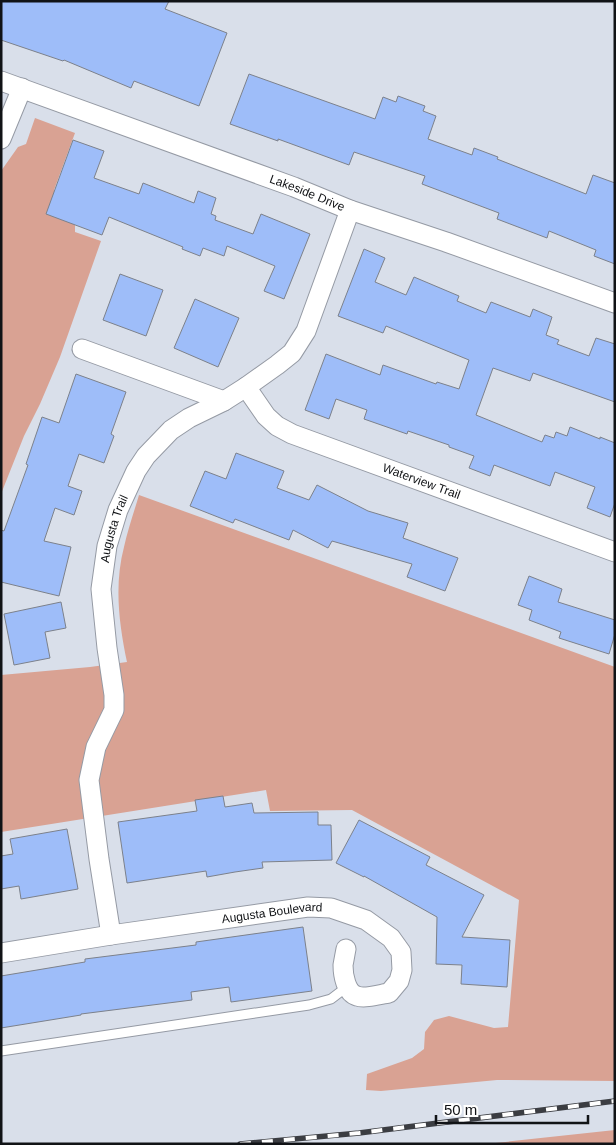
<svg xmlns="http://www.w3.org/2000/svg" width="616" height="1145" viewBox="0 0 616 1145" font-family="Arial,sans-serif">
  <style>
    .green { fill: #d9a293 }
    .building { fill: #9ebdf9; stroke: #7c818b }
    .lines { fill: none; stroke-linecap: round; stroke-linejoin: round }
    .lane-casing { stroke: #959aa4; stroke-width: 11 }
    .street-casing { stroke: #959aa4; stroke-width: 21 }
    .lane { stroke: #fff; stroke-width: 9 }
    .street { stroke: #fff; stroke-width: 19 }
    .rail-casing { stroke: #3b3d42; stroke-width: 5.5 }
    .rail { stroke: #fff; stroke-width: 4; stroke-dasharray: 11; stroke-linecap: butt }
    .labels { text-anchor: middle; dominant-baseline: central; stroke-width: 4; stroke-linejoin: round; paint-order: stroke }
    .street-label { font-size: 12px; fill: #111316; stroke: #fff }
  </style>
  <rect width="100%" height="100%" fill="#d9dfea"/>
  <!-- green -->
  <path class="green" d="M35,118L75,133L54,190L75,222V232L101,241L60,357L40,404L24,436L1,494V171L18,147L26,144Z
    M139,495L615,667V1081L497,1080L381,1091L366,1090L367,1074L412,1058L424,1049L425,1032L434,1020L449,1016L494,1028L508,1027L519,900L352,810L270,811L266,790L1,832V675L90,667L127,662C119,624 114,585 124,547C128,529 134,512 139,495Z
    M615,1130V1144H486Z"/>
  <!-- building -->
  <path class="building" d="M1,1H169L165,9L227,33L199,106L134,81L131,88L64,60L63,61L1,40Z
    M249,74L375,119L383,97L396,102L398,96L425,106L423,111L436,116L428,139L472,155L474,148L498,157L497,159L586,194L593,175L615,183V264L594,256L596,250L549,231L547,238L497,219L499,213L422,184L425,176L354,152L349,165L278,139V141L230,124Z
    M73,140L104,151L94,178L139,194L143,183L194,203L198,191L216,198L211,214L216,216L215,220L253,234L261,214L310,234L284,299L264,291L275,266L227,246L224,256L203,248L200,256L182,249L183,247L109,217L102,235L46,214Z
    M364,249L385,258L375,282L406,295L414,277L459,296L457,301L486,313L491,302L530,317L533,309L552,317L546,335L559,340L557,344L589,356L596,338L615,344V402L533,373L530,381L493,368L476,415L542,442L545,435L554,438L556,432L567,436L570,427L600,439V437L615,443V503L610,517L587,508L595,487L555,472L550,486L494,465L490,476L469,468L474,456L449,447V445L408,431L407,434L364,419L367,410L336,399L329,419L305,410L326,354L380,375L383,365L436,384L437,382L459,389L469,360L386,326L383,333L338,316Z
    M120,274L163,290L146,336L103,320Z
    M195,299L239,318L218,367L174,348Z
    M76,374L126,392L111,434L114,436L104,463L79,454L68,486L82,491L74,515L55,508L44,541L71,547L59,596L1,582V530L4,531L28,465L26,464L42,417L59,423Z
    M236,453L284,471L277,488L309,500L317,485L368,511L408,523L403,538L458,558L445,591L407,577L412,564L332,541L328,548L293,530L289,540L235,519L233,523L190,506L205,471L226,479Z
    M529,576L562,589L558,602L615,620V634L609,654L559,638L561,632L529,620L532,610L518,605Z
    M61,602L66,628L45,632L50,658L14,665L4,614Z
    M223,796L225,807L252,803L254,813L318,812V825H331L332,860L262,862L263,868L235,872L207,877L206,871L127,883L118,822L197,811L195,800Z
    M359,820L430,857L426,865L484,895L462,937L510,940L507,987L461,984L462,965L436,964L437,917L364,876V877L336,863Z
    M67,829L78,889L21,899L19,886L1,889V856L13,854L10,839Z
    M303,927L312,991L231,1002L229,987L191,992L192,1000L81,1014V1015L1,1028V976L85,962V959L196,945V942Z"/>
  <g class="lines">
    <!-- lane casing -->
    <g class="lane-casing">
      <path id="lane" d="M1,1051L309,1005L331,999L348,986"/>
    </g>
    <!-- street casing -->
    <g class="street-casing">
      <g id="street">
        <path id="s1" d="M1,81L294,187L350,210L446,242L615,303"/>
        <path d="M1,139L22,88"/>
        <path d="M82,349L224,401"/>
        <path id="s2" d="M246,387L266,416L277,426L292,434L615,552"/>
        <path id="s3" d="M111,935L99,859L89,780L96,747L114,710V695L107,648L101,589L107,546L118,510L136,471L146,456L171,430L189,418L224,401L246,387L277,365L292,353L306,331L350,210"/>
        <path id="s4" d="M1,953L111,935L308,907L331,908L366,920L391,938L401,952L402,970L399,981L389,993C381,994 365,999 357,996C346,993 343,975 343,965C344,960 345,954 346,949"/>
      </g>
    </g>
    <!-- lane -->
    <use href="#lane" class="lane"/>
    <!-- street -->
    <use href="#street" class="street"/>
    <!-- rail casing -->
    <g class="rail-casing">
      <path id="rail" d="M240,1144L359,1133L615,1101"/>
    </g>
    <!-- rail -->
    <use href="#rail" class="rail"/>
  </g>
  <g class="labels">
    <!-- street labels -->
    <g class="street-label">
      <text stroke="none"><textPath href="#s1" startOffset="326">Lakeside Drive</textPath></text>
      <text stroke="none"><textPath href="#s2" startOffset="205">Waterview Trail</textPath></text>
      <text stroke="none"><textPath href="#s3" startOffset="415">Augusta Trail</textPath></text>
      <text stroke="none"><textPath href="#s4" startOffset="274">Augusta Boulevard</textPath></text>
    </g>
  </g>
  <!-- border -->
  <rect width="616" height="1145" fill="none" stroke="#111316" stroke-width="5"/>
  <!-- scale -->
  <path d="M436 1115v8h152v-8" fill="none" stroke="#111316" stroke-width="2.5"/>
  <text x="444" y="1115" font-size="15" fill="#111316" stroke="#ffffff" stroke-width="4" paint-order="stroke">50 m</text>
</svg>
